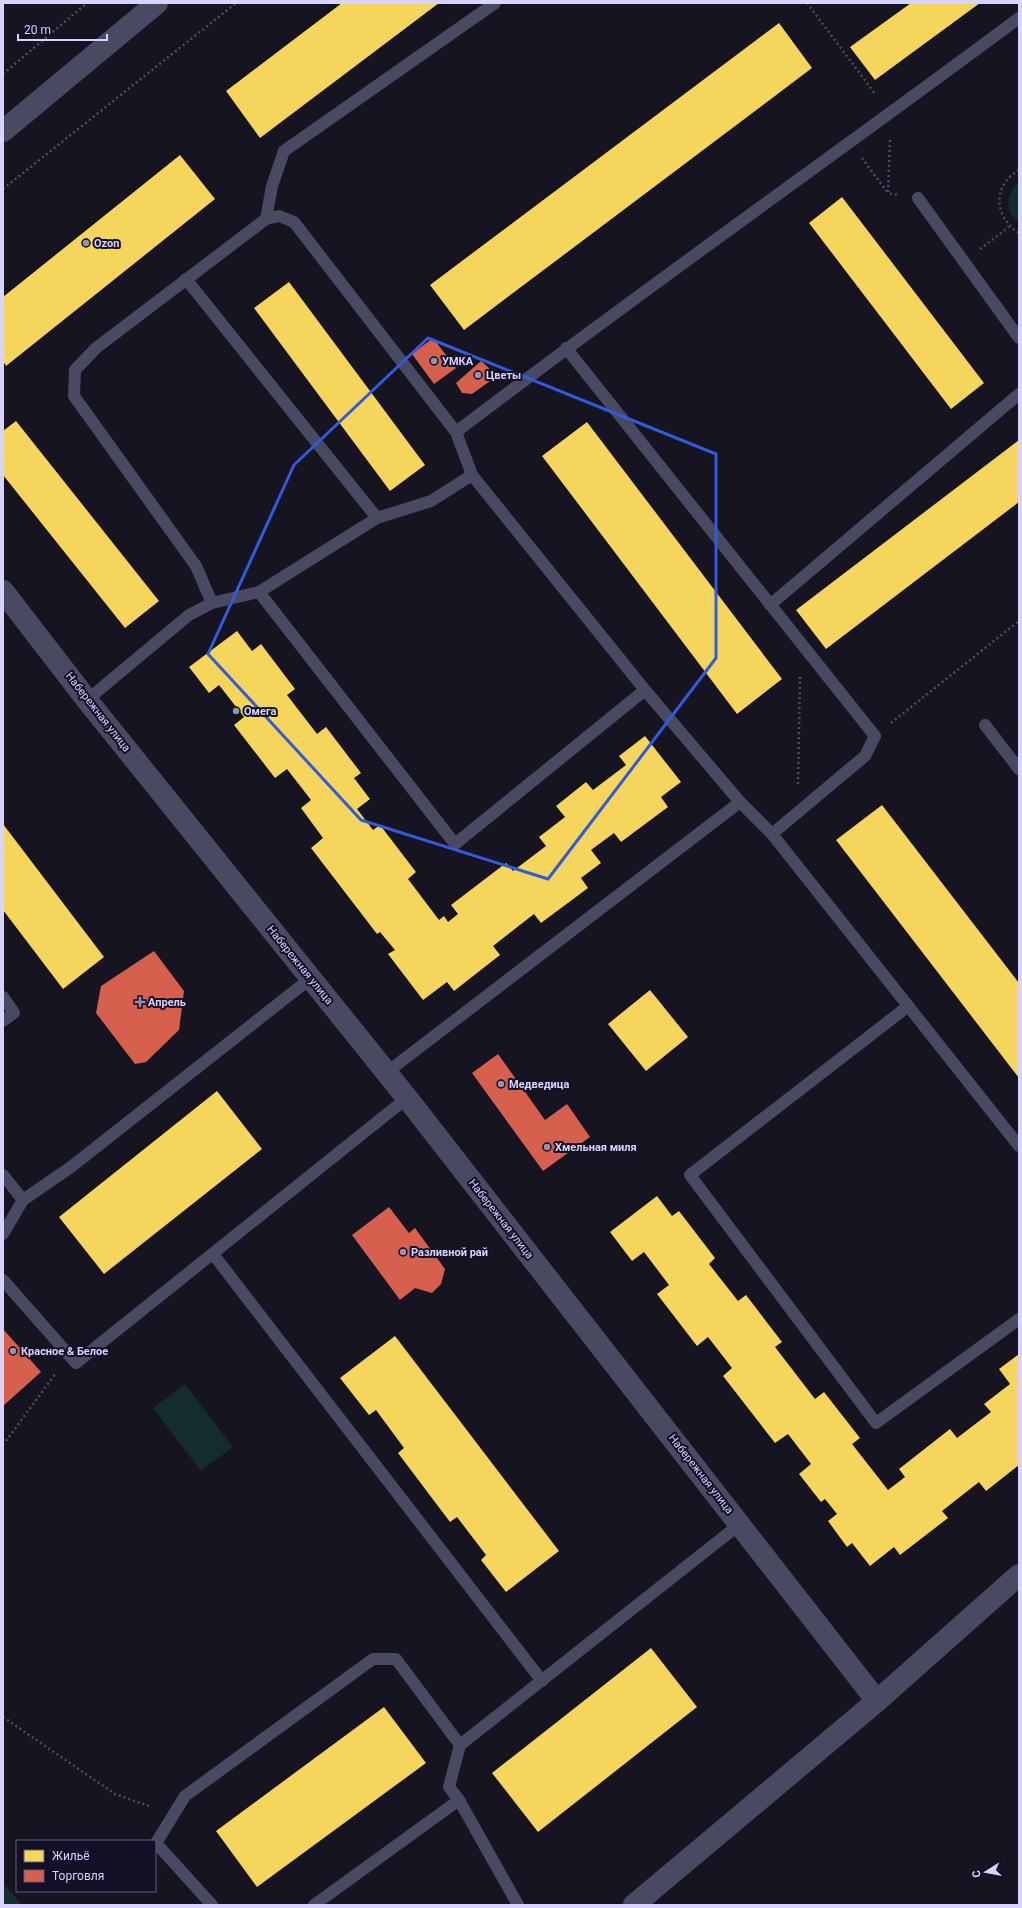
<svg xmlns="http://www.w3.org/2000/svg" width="1022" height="1908" viewBox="0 0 1022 1908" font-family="Roboto,sans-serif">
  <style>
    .green { fill: #132c2d }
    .homes { fill: #f6d55c }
    .shops { fill: #d6604d }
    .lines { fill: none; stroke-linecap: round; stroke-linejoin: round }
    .path { stroke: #44505f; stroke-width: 2.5; stroke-dasharray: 2 3; stroke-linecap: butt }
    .service { stroke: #4a4962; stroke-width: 12 }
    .minor { stroke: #4a4962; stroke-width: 22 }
    .tertiary { stroke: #4a4962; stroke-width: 22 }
    .marked { fill: none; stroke: #305bdc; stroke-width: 3; stroke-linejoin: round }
    .poi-dot { fill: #9591b1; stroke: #130f26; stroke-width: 1.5 }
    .labels { text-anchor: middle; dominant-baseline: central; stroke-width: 4; stroke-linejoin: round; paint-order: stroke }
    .poi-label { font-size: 11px; font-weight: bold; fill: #d9d4ff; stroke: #130f26; text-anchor: start }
    .street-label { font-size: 11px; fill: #d9d4ff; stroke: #130f26 }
  </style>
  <rect width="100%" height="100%" fill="#161421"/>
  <!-- green -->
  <path class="green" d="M1019,181V222C1003,213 1007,191 1019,181Z
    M185,1384L233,1447L201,1471L153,1408Z
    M3,1882L22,1905H3Z"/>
  <!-- homes -->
  <path class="homes" d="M342,3H439L260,138L226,91Z
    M911,3H980L875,80L850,47Z
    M779,23L812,68L464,330L430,285Z
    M180,155L215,199L6,366L3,361V297Z
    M842,197L984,383L951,409L809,223Z
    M289,282L425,465L390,491L254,308Z
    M16,421L159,601L125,628L3,475V431Z
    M587,422L782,679L737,714L542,456Z
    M1019,440V502L826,649L796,610Z
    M237,631L252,651L261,644L295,689L287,695L317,734L326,727L361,773L354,778L370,799L357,809L373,830L380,825L416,872L408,879L439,920L444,916L448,922L458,914L451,905L506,863L513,871L546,846L539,837L565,817L556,806L586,782L593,790L626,765L619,756L645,736L681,782L661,797L668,807L621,842L614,833L591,850L601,863L581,878L588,888L541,923L534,914L493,946L500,955L454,991L447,982L423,1000L388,954L395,950L380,932L377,934L311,848L323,838L301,808L311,800L287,769L275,778L234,725L244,717L219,685L209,693L189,667Z
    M882,805L1019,983V1078L836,840Z
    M3,824L104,957L63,989L3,910Z
    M650,990L688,1037L646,1071L608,1024Z
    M217,1091L262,1149L104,1274L59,1217Z
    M657,1196L672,1216L679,1211L715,1258L709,1264L738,1301L746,1295L782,1342L775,1347L815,1399L824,1392L860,1438L852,1444L888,1490L905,1477L899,1469L950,1429L957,1438L991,1412L984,1404L1010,1384L999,1369L1019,1354V1465L986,1491L979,1482L942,1511L948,1518L900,1555L894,1547L870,1566L852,1543L847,1547L828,1521L837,1514L825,1499L821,1502L799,1474L811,1464L788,1434L775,1443L723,1376L732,1368L708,1337L697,1346L657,1294L669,1285L644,1252L632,1261L610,1232Z
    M395,1336L559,1551L506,1592L481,1560L486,1555L457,1517L450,1522L398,1453L404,1448L376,1410L369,1415L340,1378Z
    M651,1648L697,1707L538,1832L492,1773Z
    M384,1707L426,1763L257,1887L216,1831Z"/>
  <!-- shops -->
  <path class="shops" d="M433,338L456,368L434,384L412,354Z
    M481,361L489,368L490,381L472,394L462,393L456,383Z
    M154,951L184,991L179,1030L146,1062L135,1064L96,1013L101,986Z
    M498,1054L545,1120L567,1104L590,1137L543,1171L472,1073Z
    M389,1207L409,1233L415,1228L445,1269L441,1284L432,1293L415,1288L400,1300L352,1235Z
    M3,1329L41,1372L3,1406Z"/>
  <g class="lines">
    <!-- path -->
    <path class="path" d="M807,3L876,95
      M3,74L87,3
      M890,140L888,193L898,195
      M862,158L888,193
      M1019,170C1015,173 1010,176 1007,180C992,198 1001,222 1019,233
      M3,189L236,3
      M980,249L1009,227
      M891,723L1019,621
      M798,784L800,677
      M3,1445L56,1373
      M3,1717L115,1794L152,1807"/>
    <!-- service -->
    <path class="service" d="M918,198L1019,338
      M266,219L272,186L284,151L495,3
      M186,279L377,518
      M566,348L875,736L865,756L772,834L740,802
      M456,432C641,291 832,157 1019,18
      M259,592L455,844L645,690L472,475
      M770,605L1019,394
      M87,700L189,615L212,603L259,592L377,518L431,501L472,475L456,432L294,222L279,216L266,219L96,348L75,370L74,396L196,566L212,603
      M985,725L1019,769
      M772,834L1019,1146
      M3,997L14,1013L3,1021
      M907,1007L690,1175L876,1423L1019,1319
      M386,1073L740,802L645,690
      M3,1175L23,1200
      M3,1234L23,1200L71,1167L311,978
      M213,1254L542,1681
      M3,1280L76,1363L407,1098
      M212,1905L156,1843L185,1796L373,1659H396L460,1745
      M314,1905L459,1800
      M518,1905L459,1800L449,1787L460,1745L740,1524"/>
    <!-- minor -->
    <path class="minor" d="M634,1905L877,1701"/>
    <!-- tertiary -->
    <path class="tertiary" d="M3,131L157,3
      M3,591L87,700L407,1098L877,1701L1019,1575"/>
  </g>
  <!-- marked area -->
  <path class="marked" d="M428,338L716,454V658L548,879L361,820L208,654L294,465Z"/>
  <!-- markers -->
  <g class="poi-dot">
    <circle cx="86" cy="243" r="4"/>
    <circle cx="434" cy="361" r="4"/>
    <circle cx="478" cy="375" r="4"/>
    <circle cx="236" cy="711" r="4"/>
    <path d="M138 996h4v4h4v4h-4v4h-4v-4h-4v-4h4z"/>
    <circle cx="501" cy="1084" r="4"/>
    <circle cx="547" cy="1147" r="4"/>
    <circle cx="403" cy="1252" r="4"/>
    <circle cx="13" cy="1351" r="4"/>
  </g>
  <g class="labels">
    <!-- poi labels -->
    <g class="poi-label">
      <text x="94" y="243">Ozon</text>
      <text x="442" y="361">УМКА</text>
      <text x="486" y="375">Цветы</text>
      <text x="244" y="711">Омега</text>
      <text x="148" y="1002">Апрель</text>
      <text x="509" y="1084">Медведица</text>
      <text x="555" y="1147">Хмельная миля</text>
      <text x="411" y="1252">Разливной рай</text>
      <text x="21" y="1351">Красное &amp; Белое</text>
    </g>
    <!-- street labels -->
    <g class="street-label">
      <text transform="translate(98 712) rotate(52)">Набережная улица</text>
      <text transform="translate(300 965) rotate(51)">Набережная улица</text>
      <text transform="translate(501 1219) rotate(52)">Набережная улица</text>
      <text transform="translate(701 1474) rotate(52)">Набережная улица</text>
    </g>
  </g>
  <!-- border -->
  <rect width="1022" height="1908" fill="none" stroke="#d9d4ff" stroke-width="8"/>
  <!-- legend -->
  <rect x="16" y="1840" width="140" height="52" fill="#130f26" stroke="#625e7d"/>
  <rect x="24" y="1850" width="20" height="12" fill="#f6d55c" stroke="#625e7d"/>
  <text x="52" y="1860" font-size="12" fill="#d9d4ff">Жильё</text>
  <rect x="24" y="1870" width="20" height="12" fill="#d6604d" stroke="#625e7d"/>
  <text x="52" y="1880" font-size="12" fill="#d9d4ff">Торговля</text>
  <!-- north arrow -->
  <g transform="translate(986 1872) rotate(259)" stroke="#130f26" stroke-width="3" paint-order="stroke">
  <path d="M0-3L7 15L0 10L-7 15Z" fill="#d9d4ff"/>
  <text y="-6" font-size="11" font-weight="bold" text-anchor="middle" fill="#d9d4ff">С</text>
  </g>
  <!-- scale -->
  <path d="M18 34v6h89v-6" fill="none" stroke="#d9d4ff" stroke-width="2"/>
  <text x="24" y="34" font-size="12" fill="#d9d4ff" stroke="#130f26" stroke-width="3" paint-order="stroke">20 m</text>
</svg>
